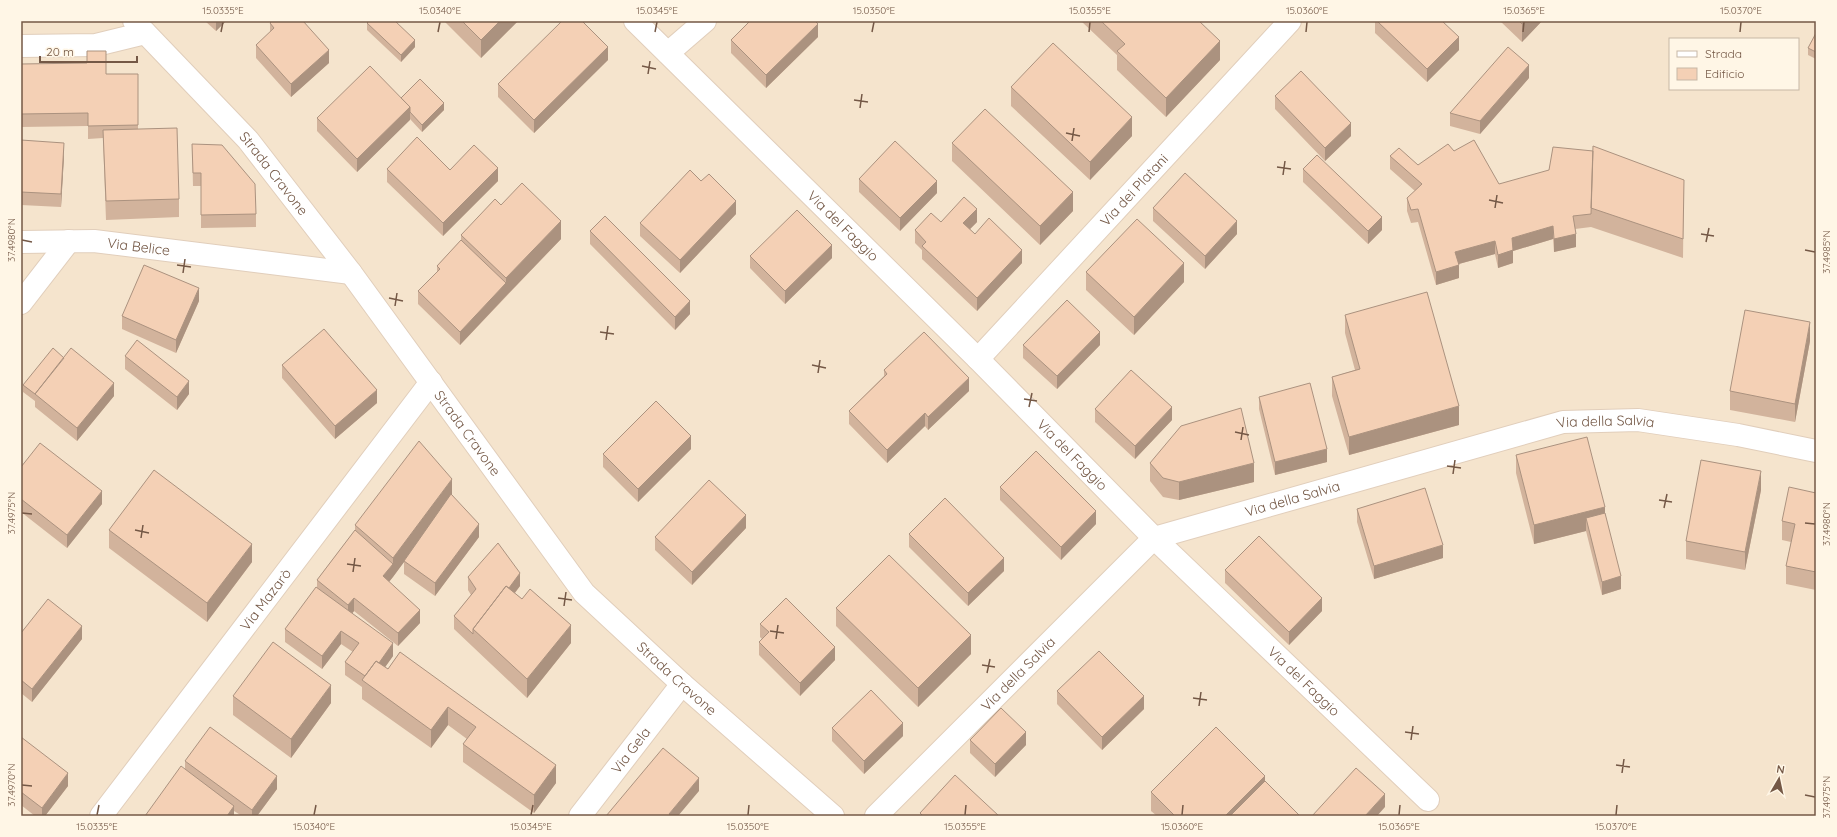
<svg xmlns="http://www.w3.org/2000/svg" width="1837" height="837" viewBox="0 0 1837 837" font-family="Quicksand,sans-serif">
  <style>
    .residential { fill: #f5e4cd; fill-rule: evenodd }
    .lines { fill: none; stroke-linecap: round; stroke-linejoin: round }
    .minor-casing { stroke: #e1cebb; stroke-width: 24 }
    .tertiary-casing { stroke: #e1cebb; stroke-width: 24 }
    .minor { stroke: #fff; stroke-width: 22 }
    .tertiary { stroke: #fff; stroke-width: 22 }
    .wall { fill: #d2b39c }
    .shaded-wall { fill: #ab927f }
    .building { fill: #f4d0b5; stroke: #ab927f }
    .ticks { fill: none; stroke: #745846; stroke-width: 1.5 }
    .labels { text-anchor: middle; dominant-baseline: central; stroke-width: 3; stroke-linejoin: round; paint-order: stroke }
    .street-label { font-size: 14px; fill: #745846; stroke: #fff6e6 }
    .neatline { fill: none; stroke: #745846; stroke-width: 1.5 }
    .ticks-label { font-size: 10px; text-anchor: middle; fill: #745846 }
  </style>
  <rect width="100%" height="100%" fill="#fdf2df"/>
  <!-- residential -->
  <path class="residential" d="M21,21H1816V816H21ZM1670,39H1798V89H1670Z"/>
  <g class="lines">
    <!-- minor casing -->
    <g class="minor-casing">
      <g id="minor">
        <path id="s1" d="M635,21L978,359L1154,538L1428,800"/>
        <path d="M21,46L96,45L145,33"/>
        <path d="M668,53L705,21"/>
        <path id="s2" d="M21,242L94,241L351,273"/>
        <path d="M21,303L69,241"/>
        <path id="s3" d="M978,359L1290,21"/>
        <path id="s4" d="M101,816L431,382"/>
        <path id="s5" d="M580,816L682,684"/>
        <path id="s6" d="M876,816L1154,538L1563,422L1638,420L1738,435L1816,451"/>
      </g>
    </g>
    <!-- tertiary casing -->
    <g class="tertiary-casing">
      <g id="tertiary">
        <path id="s7" d="M134,21L248,140L351,273L584,593L682,684L833,816"/>
      </g>
    </g>
    <!-- minor -->
    <use href="#minor" class="minor"/>
    <!-- tertiary -->
    <use href="#tertiary" class="tertiary"/>
  </g>
  <!-- wall -->
  <path class="wall" d="M205,21H226L216,31Z
    M444,21H518L481,58Z
    M1081,21H1199L1220,60L1166,117L1117,70V55Z
    M1375,21H1442L1459,50L1427,82L1375,33Z
    M1500,21H1542L1522,42Z
    M270,23L329,63L291,97L256,58V45L270,33Z
    M367,23L415,47L401,62L367,30Z
    M1816,33V59L1808,55V48Z
    M818,37L766,88L731,53V40Z
    M608,60L534,133L498,97V84Z
    M21,64L106,74H138V129L179,199V217L106,220L103,138L88,139V126L21,127Z
    M1529,78L1480,134L1450,126V113Z
    M1011,87L1132,136L1090,180L1011,106Z
    M1275,96L1351,136L1325,161L1275,109Z
    M401,98L444,110L422,132L410,119L357,172L317,131V118Z
    M21,140L64,156L61,207L21,205Z
    M952,143L1073,211L1040,245L952,161Z
    M192,144L256,214V227L201,228V186H193Z
    M1454,151L1499,184L1684,180L1683,258L1591,227L1575,229L1576,247L1554,252L1553,239L1513,251V263L1498,268L1495,254L1459,264V278L1436,285L1418,222L1411,223L1407,211V198L1415,191L1390,169V156L1418,165Z
    M387,169L450,170L498,181L443,236L387,182Z
    M1303,169L1382,230L1368,244L1303,182Z
    M859,179L937,193L900,231L859,192Z
    M701,181L736,214L680,273L640,236V223Z
    M501,205L561,239L460,345L418,304V291L437,272V266L461,240V235Z
    M1153,208L1237,234L1205,269L1153,221Z
    M941,222H977L970,229L975,234L1022,263L977,311L922,259V250L915,243V230Z
    M590,231L690,314L675,330L590,244Z
    M750,256L832,258L785,304L750,268Z
    M1086,272L1184,282L1134,335L1086,290Z
    M199,301L176,353L122,329V316Z
    M1345,315L1459,425L1349,455L1332,396V377L1355,370L1345,333Z
    M1810,341L1795,422L1730,410V391Z
    M1023,345H1100L1057,389L1023,358Z
    M125,356L189,394L177,410L125,369Z
    M64,358L114,396L77,441L35,407V401L23,392V385Z
    M282,365L377,403L335,439L282,378Z
    M884,370L969,391L928,430L925,426L887,463L849,424V411L884,376Z
    M1259,397L1327,462L1275,475L1259,409Z
    M1095,409L1172,420L1135,459L1095,422Z
    M691,449L638,502L603,467V454Z
    M1516,455L1605,513L1621,589L1602,595L1586,531L1534,544L1516,473Z
    M1150,463L1254,482L1179,500L1163,497L1150,481Z
    M21,467L102,504L67,548L21,512Z
    M1000,487L1096,524L1061,560L1000,500Z
    M1761,490L1745,570L1686,559V541Z
    M1816,493V590L1786,584V566L1791,542L1782,540V521Z
    M452,495L479,537L435,596L404,574V562L389,582L420,623L398,646L354,611L352,614L393,656L385,667L388,669L400,652L556,783L534,813L463,762V744L467,739L448,725L431,748L362,699V687L345,675V662L353,652L341,644L322,669L285,642V629L317,589V580L355,530V525Z
    M1357,509L1443,558L1374,579L1357,522Z
    M746,528L692,585L655,550V537Z
    M109,530L252,562L207,622L109,548Z
    M909,534L1004,571L968,606L909,547Z
    M1225,570L1322,611L1289,645L1225,583Z
    M468,577L520,586L515,593L571,643L527,698L454,629V616L471,595L468,590Z
    M836,608L971,654L918,707L836,626Z
    M760,624L835,660L800,696L759,655V642L762,639L760,637Z
    M21,633L82,639L32,702L21,693Z
    M1057,691L1144,709L1102,750L1057,704Z
    M233,696L331,703L291,758L233,715Z
    M832,728L903,736L864,774L832,741Z
    M21,737L68,786L45,816H35L21,805Z
    M970,740L1026,745L995,777L970,753Z
    M185,761L277,789L257,816H242L234,811V816L185,770Z
    M1265,781L1299,816H1157L1151,811V792Z"/>
  <!-- shaded-wall -->
  <path class="shaded-wall" d="M216,21H226L216,31Z
    M500,21H518L481,58V40Z
    M1524,21H1542L1522,42V24Z
    M818,24V37L766,88V75Z
    M1459,37V50L1427,82V69Z
    M415,40V47L401,62V55Z
    M1220,41V60L1166,117V98Z
    M608,47V60L534,133V120Z
    M329,50V63L291,97V84Z
    M1529,65V78L1480,134V121Z
    M444,103V110L422,132V125Z
    M410,107V120L357,172V159Z
    M1132,117V136L1090,180V162Z
    M1351,123V136L1325,161V148Z
    M64,143V156L61,207V194Z
    M498,168V181L443,236V223Z
    M937,181V193L900,231V218Z
    M1073,192V211L1040,245V226Z
    M736,201V214L680,273V260Z
    M977,209V222L963,236V223Z
    M1382,217V230L1368,244V231Z
    M561,221V239L506,296V278Z
    M1237,221V234L1205,269V256Z
    M1553,226V239L1513,251V263L1498,268V255L1512,238Z
    M1576,234V247L1554,252V239Z
    M1495,241V254L1455,265V252Z
    M832,245V258L785,304V291Z
    M1022,250V263L977,311V298Z
    M1184,263V282L1134,335V317Z
    M1459,265V278L1436,285V272Z
    M506,283V296L460,345V332Z
    M199,288V301L176,353V340Z
    M690,301V314L675,330V317Z
    M1810,322V341L1795,422V404Z
    M1100,332V345L1057,389V376Z
    M969,378V391L928,430V417Z
    M189,381V394L177,410V397Z
    M114,383V396L77,441V428Z
    M377,390V403L335,439V426Z
    M1459,406V425L1349,455V437Z
    M1172,407V420L1135,459V446Z
    M925,413V426L887,463V450Z
    M691,436V449L638,502V489Z
    M1327,449V462L1275,475V462Z
    M1254,463V482L1179,500V482Z
    M1761,471V490L1745,570V552Z
    M452,479V497L404,561V562L393,577L383,589V576L393,564V558Z
    M102,491V504L67,548V535Z
    M1605,507V526L1586,518V531L1534,544V525Z
    M1096,511V524L1061,560V547Z
    M746,515V528L692,585V572Z
    M479,524V537L435,596V583Z
    M252,544V562L207,622V603Z
    M1443,545V558L1374,579V566Z
    M1004,558V571L968,606V593Z
    M520,573V586L481,636L475,631Z
    M1621,576V589L1602,595V582Z
    M354,598V611L348,618V605Z
    M1322,598V611L1289,645V632Z
    M420,610V623L398,646V633Z
    M571,625V643L527,698V679Z
    M82,626V639L32,702V689Z
    M341,631V644L322,669V656Z
    M971,635V654L918,707V688Z
    M393,643V656L371,687L368,678Z
    M835,647V660L800,696V683Z
    M331,685V703L291,758V739Z
    M1144,696V709L1102,750V737Z
    M448,707V725L431,748V730Z
    M903,723V736L864,774V761Z
    M1026,732V745L995,777V764Z
    M556,765V783L534,813V795Z
    M68,773V786L45,816H42V808Z
    M277,776V789L257,816H252V810Z
    M1265,776V794L1243,816H1225Z
    M699,778V791L678,816H669V814Z
    M1385,794V807L1377,816H1365Z
    M234,806V816H227Z"/>
  <!-- building -->
  <path class="building" d="M272,21H303L329,50L291,84L256,45L274,28L270,23Z
    M369,21H395L415,40L401,55L367,23Z
    M462,21H500L481,40Z
    M562,21H582L608,47L534,120L498,84Z
    M750,21H815L818,24L766,75L731,40Z
    M1101,21H1199L1220,41L1166,98L1117,51L1125,44Z
    M1377,21H1442L1459,37L1427,69Z
    M1519,21H1524L1522,24Z
    M1816,33V52L1808,48Z
    M1053,43L1132,117L1090,162L1011,87Z
    M1508,47L1529,65L1480,121L1450,113Z
    M87,51H106V74H138V125L88,126V113L21,114V64L87,63Z
    M370,66L410,107L357,159L317,118Z
    M1301,71L1351,123L1325,148L1275,96Z
    M420,79L444,103L422,125L410,112V107L401,98Z
    M985,109L1073,192L1040,226L952,143Z
    M177,128L179,199L106,201L103,130Z
    M417,137L450,170L474,145L498,168L443,223L387,169Z
    M21,140L64,143L61,194L21,192Z
    M1474,140L1499,184L1549,170L1553,147L1593,151L1591,214L1573,216L1576,234L1554,239L1553,226L1512,238L1513,250L1498,255L1495,241L1455,252L1459,265L1436,272L1418,209L1411,210L1407,198L1422,184L1390,156L1399,148L1418,165L1448,144L1454,151Z
    M895,141L937,181L900,218L859,179Z
    M192,144L222,145L255,184L256,214L201,215V173H193Z
    M1593,146L1684,180L1683,239L1591,208Z
    M1317,155L1382,217L1368,231L1303,169Z
    M690,170L701,181L709,174L736,201L680,260L640,223Z
    M1185,173L1237,221L1205,256L1153,208Z
    M522,183L561,221L506,278L461,235L495,199L501,205Z
    M964,197L977,209L963,223L975,234L989,218L1022,250L977,298L922,246L926,242L915,230L931,213L941,222Z
    M797,210L832,245L785,291L750,256Z
    M605,216L690,301L675,317L590,231Z
    M1137,219L1184,263L1134,317L1086,272Z
    M461,240L506,283L460,332L418,291L440,269L437,266Z
    M144,265L199,288L176,340L122,316Z
    M1427,292L1459,406L1349,437L1332,377L1360,369L1345,315Z
    M1067,300L1100,332L1057,376L1023,345Z
    M1745,310L1810,322L1795,404L1730,391Z
    M324,329L377,390L335,426L282,365Z
    M924,332L969,378L928,417L925,413L887,450L849,411L887,374L884,370Z
    M137,340L189,381L177,397L125,356Z
    M53,348L64,358L35,394L23,385Z
    M71,348L114,383L77,428L35,394Z
    M1131,370L1172,407L1135,446L1095,409Z
    M1310,383L1327,449L1275,462L1259,397Z
    M656,401L691,436L638,489L603,454Z
    M1241,408L1254,463L1179,482L1163,478L1150,463L1181,426Z
    M1587,437L1605,507L1534,525L1516,455Z
    M419,441L452,479L393,558L355,525Z
    M40,443L102,491L67,535L21,499V467Z
    M1036,451L1096,511L1061,547L1000,487Z
    M1701,460L1761,471L1745,552L1686,541Z
    M154,470L252,544L207,603L109,530Z
    M709,480L746,515L692,572L655,537Z
    M1789,487L1816,493V572L1786,566L1795,524L1782,521Z
    M1425,488L1443,545L1374,566L1357,509Z
    M451,494L479,524L435,583L404,561Z
    M945,498L1004,558L968,593L909,534Z
    M1605,513L1621,576L1602,582L1586,518Z
    M355,530L393,564L383,576L420,610L398,633L354,598L348,605L317,580Z
    M1259,536L1322,598L1289,632L1225,570Z
    M498,543L520,573L509,588L506,586L473,629V634L454,616L476,589L468,577Z
    M889,555L971,635L918,688L836,608Z
    M506,586L522,599L530,589L571,625L527,679L473,629Z
    M316,587L393,643L379,663L376,661L365,676L345,662L359,643L341,631L322,656L285,629Z
    M786,598L835,647L800,683L759,642L769,632L760,624Z
    M48,599L82,626L32,689L21,680V633Z
    M273,642L331,685L291,739L233,696Z
    M1099,651L1144,696L1102,737L1057,691Z
    M400,652L556,765L534,795L463,744L476,727L448,707L431,730L362,680L376,661L388,669Z
    M871,690L903,723L864,761L832,728Z
    M1001,708L1026,732L995,764L970,740Z
    M210,727L277,776L252,810L185,761Z
    M1216,727L1265,776L1225,816H1175L1151,792Z
    M21,737L68,773L42,808L21,792Z
    M663,748L699,778L669,814L671,816H606Z
    M181,766L234,806L227,816H145Z
    M1356,768L1385,794L1365,816H1312Z
    M955,775L999,816H923L920,813Z
    M1265,781L1299,815L1298,816H1230Z"/>
  <!-- ticks -->
  <path class="ticks" d="M221,32L223,22M438,32L440,22M655,32L657,22M872,32L874,22M1089,32L1090,22M1306,32L1307,22M1523,32L1524,22M1740,32L1741,22M642,66L656,69M648,74L650,61M854,100L868,102M860,108L862,94M1066,133L1080,136M1072,141L1074,128M1277,167L1291,169M1283,175L1285,161M1489,200L1503,203M1495,208L1497,195M1701,234L1714,236M22,240L32,242M1706,242L1709,228M1805,250L1815,252M177,265L191,267M183,273L185,259M389,298L403,301M395,306L397,293M600,332L614,334M606,340L608,326M812,365L826,368M818,373L820,360M1024,399L1037,401M1029,407L1032,393M1235,432L1249,435M1241,440L1243,427M1447,466L1461,468M1453,474L1455,460M1659,500L1672,502M1664,508L1667,494M22,513L32,514M1805,523L1815,524M135,530L149,533M141,538L143,525M347,564L361,566M353,572L355,558M558,598L572,600M564,606L566,592M770,631L784,633M776,639L778,625M982,665L995,667M987,673L990,659M1193,698L1207,700M1199,706L1201,692M1405,732L1419,734M1411,740L1413,726M1616,765L1630,767M1622,773L1624,759M22,785L32,786M1805,795L1815,797M97,815L99,805M314,815L316,805M531,815L533,805M748,815L749,805M965,815L966,805M1182,815L1183,805M1399,815L1400,805M1616,815L1617,805"/>
  <g class="labels">
    <!-- street labels -->
    <g class="street-label">
      <text stroke="none"><textPath href="#s7" startOffset="207">Strada Cravone</textPath></text>
      <text stroke="none"><textPath href="#s3" startOffset="230">Via dei Platani</textPath></text>
      <text stroke="none"><textPath href="#s1" startOffset="292">Via del Faggio</textPath></text>
      <text stroke="none"><textPath href="#s2" startOffset="118">Via Belice</textPath></text>
      <text stroke="none"><textPath href="#s6" startOffset="861">Via della Salvia</textPath></text>
      <text stroke="none"><textPath href="#s7" startOffset="531">Strada Cravone</textPath></text>
      <text stroke="none"><textPath href="#s1" startOffset="616">Via del Faggio</textPath></text>
      <text stroke="none"><textPath href="#s6" startOffset="537">Via della Salvia</textPath></text>
      <text stroke="none"><textPath href="#s4" startOffset="272">Via Mazarò</textPath></text>
      <text stroke="none"><textPath href="#s6" startOffset="201">Via della Salvia</textPath></text>
      <text stroke="none"><textPath href="#s7" startOffset="855">Strada Cravone</textPath></text>
      <text stroke="none"><textPath href="#s1" startOffset="940">Via del Faggio</textPath></text>
      <text stroke="none"><textPath href="#s5" startOffset="83">Via Gela</textPath></text>
    </g>
  </g>
  <!-- border -->
  <rect width="1837" height="837" fill="none" stroke="#fff6e6" stroke-width="44"/>
  <!-- legend -->
  <rect x="1669" y="38" width="130" height="52" fill="#fff6e6" stroke="#c7b7a6"/>
  <rect x="1677" y="51" width="20" height="6" fill="#ffffff" stroke="#c7b7a6"/>
  <text x="1705" y="58" font-size="12" fill="#745846">Strada</text>
  <rect x="1677" y="68" width="20" height="12" fill="#f4d0b5" stroke="#c7b7a6"/>
  <text x="1705" y="78" font-size="12" fill="#745846">Edificio</text>
  <!-- north arrow -->
  <g transform="translate(1779 779) rotate(9)" stroke="#fff6e6" stroke-width="3" paint-order="stroke">
  <path d="M0-3L7 15L0 10L-7 15Z" fill="#745846"/>
  <text y="-6" font-size="11" font-weight="bold" text-anchor="middle" fill="#745846">N</text>
  </g>
  <!-- scale -->
  <path d="M40 56v6h97v-6" fill="none" stroke="#745846" stroke-width="2"/>
  <text x="46" y="56" font-size="12" fill="#745846" stroke="#fff6e6" stroke-width="3" paint-order="stroke">20 m</text>
  <rect x="22" y="22" width="1793" height="793" class="neatline"/>
  <g class="ticks-label">
    <text x="223" y="14">15.0335°E</text>
    <text x="440" y="14">15.0340°E</text>
    <text x="657" y="14">15.0345°E</text>
    <text x="874" y="14">15.0350°E</text>
    <text x="1090" y="14">15.0355°E</text>
    <text x="1307" y="14">15.0360°E</text>
    <text x="1524" y="14">15.0365°E</text>
    <text x="1741" y="14">15.0370°E</text>
    <text transform="translate(11 240) rotate(-90)" y="4">37.4980°N</text>
    <text transform="translate(1826 252) rotate(-90)" y="4">37.4985°N</text>
    <text transform="translate(11 513) rotate(-90)" y="4">37.4975°N</text>
    <text transform="translate(1826 524) rotate(-90)" y="4">37.4980°N</text>
    <text transform="translate(11 785) rotate(-90)" y="4">37.4970°N</text>
    <text transform="translate(1826 797) rotate(-90)" y="4">37.4975°N</text>
    <text x="97" y="830">15.0335°E</text>
    <text x="314" y="830">15.0340°E</text>
    <text x="531" y="830">15.0345°E</text>
    <text x="748" y="830">15.0350°E</text>
    <text x="965" y="830">15.0355°E</text>
    <text x="1182" y="830">15.0360°E</text>
    <text x="1399" y="830">15.0365°E</text>
    <text x="1616" y="830">15.0370°E</text>
  </g>
</svg>
